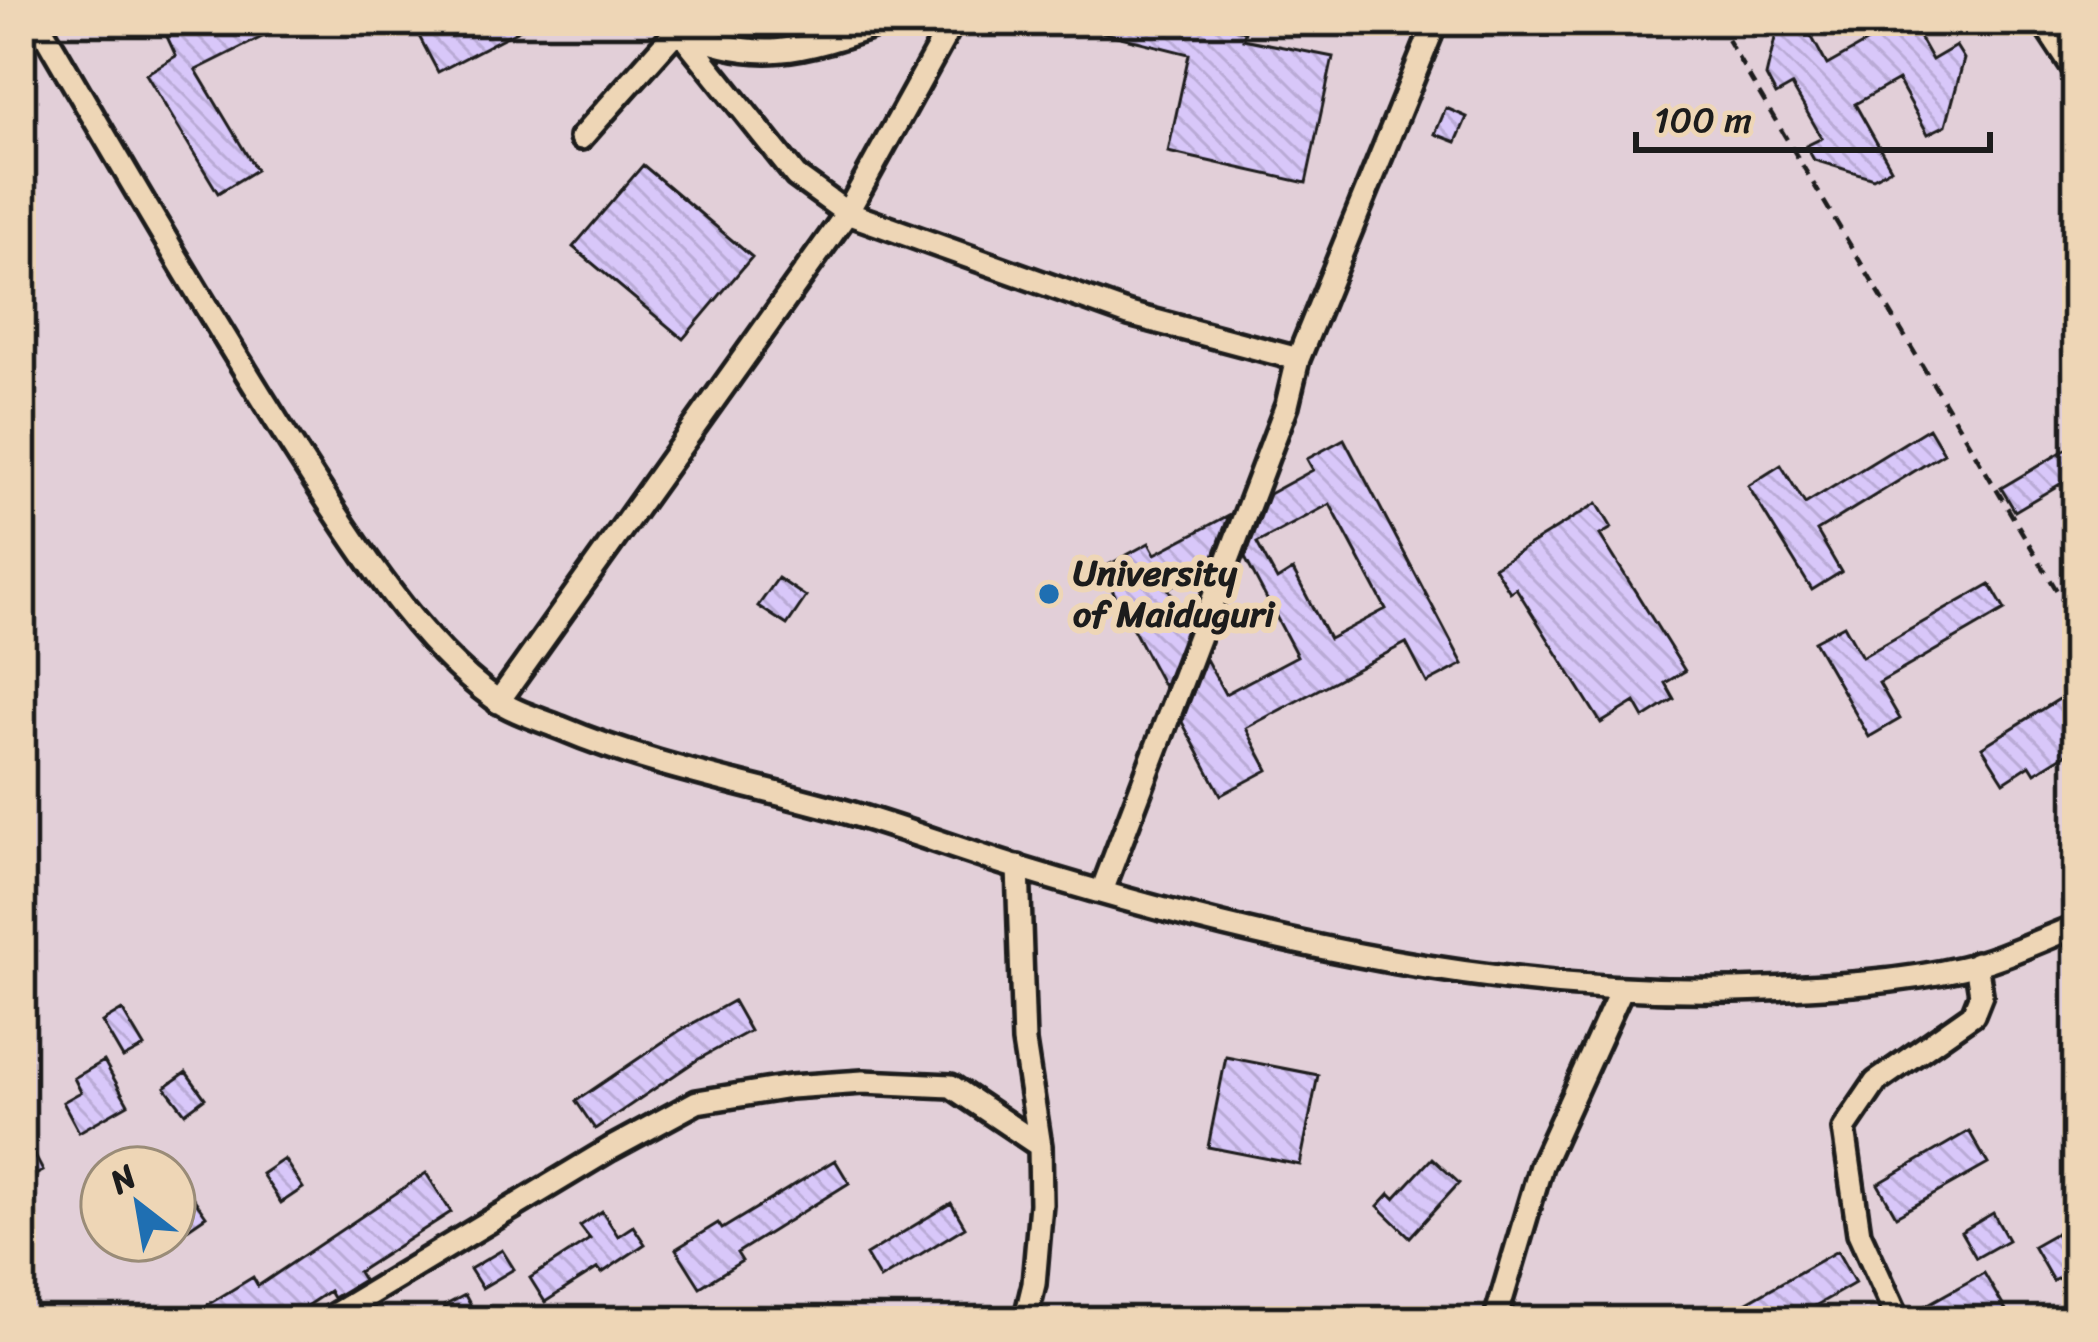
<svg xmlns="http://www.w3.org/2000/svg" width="2098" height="1342" viewBox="0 0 2098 1342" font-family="Sriracha,sans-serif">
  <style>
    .built { fill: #e2cfd8; fill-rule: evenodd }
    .building { fill: url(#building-back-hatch); stroke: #1c1c1c; stroke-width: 3; fill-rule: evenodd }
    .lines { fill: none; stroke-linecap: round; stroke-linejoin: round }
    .minor-casing { stroke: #1c1c1c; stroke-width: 30 }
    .path { stroke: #1c1c1c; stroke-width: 4.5; stroke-dasharray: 12 9; stroke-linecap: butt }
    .minor { stroke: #eed6b6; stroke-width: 21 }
    .poi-dot { fill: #1f6fb2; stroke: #eed6b6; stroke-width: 4.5 }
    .labels { text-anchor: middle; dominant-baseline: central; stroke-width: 12; stroke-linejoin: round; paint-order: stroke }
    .poi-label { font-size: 36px; font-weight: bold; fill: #1c1c1c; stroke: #eed6b6; text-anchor: start }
  </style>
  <defs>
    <pattern id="building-back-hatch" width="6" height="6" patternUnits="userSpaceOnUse" patternTransform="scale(3)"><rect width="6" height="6" fill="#d8c7f9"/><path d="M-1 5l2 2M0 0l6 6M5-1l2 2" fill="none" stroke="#b9aad5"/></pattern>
  </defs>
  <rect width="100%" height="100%" fill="#e7d2ca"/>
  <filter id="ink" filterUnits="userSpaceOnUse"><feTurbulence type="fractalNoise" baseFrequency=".00833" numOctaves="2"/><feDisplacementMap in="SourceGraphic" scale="24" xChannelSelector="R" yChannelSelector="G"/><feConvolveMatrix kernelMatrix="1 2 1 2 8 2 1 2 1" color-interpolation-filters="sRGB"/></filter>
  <g filter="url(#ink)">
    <!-- built -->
    <path class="built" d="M21,21H2077V1321H21ZM102,1168H174V1240H102Z"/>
    <!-- building -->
    <path class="building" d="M176,21H294L196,70L256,170L218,193L146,74L176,56L163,28Z
      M411,21H536L438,72Z
      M1086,21H1198L1245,31L1243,39L1333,57L1306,183L1168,152L1189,54L1085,28Z
      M1779,21H1803L1827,65L1873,39L1863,21H1910L1932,60L1956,46L1964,59L1946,125L1928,134L1898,80L1855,104L1891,168L1873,178L1814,160L1806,146L1822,138L1792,86L1776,95L1766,76Z
      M1446,108L1467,117L1456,142L1435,134Z
      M643,165L752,257L683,339L573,247Z
      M1929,428L1944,453L1817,531L1841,572L1812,590L1748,486L1781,465L1805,504Z
      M1344,439L1463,664L1427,683L1406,643L1246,728L1268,770L1221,795L1182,722L1206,659L1225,694L1297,656L1245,558L1269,494L1313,470L1307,459ZM1330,504L1386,609L1329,639L1293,570L1277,580L1257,543Z
      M2077,443V474L2015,511L2001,488Z
      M1597,503L1612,528L1600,535L1685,671L1665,683L1674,699L1644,718L1635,702L1601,723L1516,588L1510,592L1494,567Z
      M1229,515L1210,566L1168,588L1188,624L1164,687L1101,569L1149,543L1155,554Z
      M778,578L806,597L787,625L758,606Z
      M1990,584L2005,610L1879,683L1900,719L1869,737L1814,641L1844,625L1862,657Z
      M2077,688V747L2035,773L2030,765L2004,782L1982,747Z
      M733,1001L750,1031L697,1060L595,1129L576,1101L679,1031Z
      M122,1010L144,1047L123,1058L102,1022Z
      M1226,1057L1318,1075L1300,1165L1208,1147Z
      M104,1061L128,1104L79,1132L63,1102L81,1092L74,1078Z
      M186,1072L205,1098L185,1113L165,1087Z
      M21,1129L43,1171L21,1182Z
      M1969,1131L1988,1164L1896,1216L1878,1184Z
      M1432,1158L1459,1183L1410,1237L1378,1206L1390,1193L1395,1198Z
      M284,1159L303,1188L281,1203L262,1174Z
      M835,1160L849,1183L737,1253L742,1261L700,1287L676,1249L718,1223L722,1229Z
      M426,1173L451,1212L358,1272L363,1280L333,1298L329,1291L284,1321H181L253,1277L258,1286Z
      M194,1199L206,1216L174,1238V1213Z
      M951,1203L965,1227L880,1279L866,1255Z
      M602,1211L618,1236L633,1226L645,1244L602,1273L598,1268L545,1302L530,1278L590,1239L580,1226Z
      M1993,1213L2008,1240L1976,1258L1961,1232Z
      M2056,1233L2076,1268L2053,1281L2033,1246Z
      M502,1250L514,1269L482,1288L470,1269Z
      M1837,1251L1855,1283L1789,1321H1714Z
      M1984,1273L2012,1321H1914L1912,1313Z
      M465,1295L479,1321H452L444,1306Z"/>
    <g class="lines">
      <!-- minor casing -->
      <g class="minor-casing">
        <path id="minor" d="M2042,21L2077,74
          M42,29C125,171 207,312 295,450C348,533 415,641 494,698C513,712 539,719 561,728C653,767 748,784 843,811C902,828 960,850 1019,868C1260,942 1513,1000 1766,989C1832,986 1897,983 1962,968C2001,959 2039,940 2077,926
          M680,30C761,68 809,48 890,21
          M581,138L678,29L796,176L847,213L1129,314L1298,359L1436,21
          M498,702L847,213L953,21
          M1018,867L1024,1042L1040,1146L1041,1204L1034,1284L1025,1321
          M1102,891L1287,405L1298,359
          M324,1321L610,1149L697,1102L790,1087L863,1082L951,1086L1040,1146
          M1495,1321L1541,1166L1621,990
          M1899,1321L1859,1233L1844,1129L1876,1082L1973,1014L1981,994L1976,963"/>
      </g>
      <!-- path -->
      <path class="path" d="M1716,21L2077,624"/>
      <!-- minor -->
      <use href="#minor" class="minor"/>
    </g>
  </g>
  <!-- markers -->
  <circle class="poi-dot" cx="1049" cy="594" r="12"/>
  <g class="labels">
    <!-- poi labels -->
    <g class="poi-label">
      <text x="1073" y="573">University<tspan x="1073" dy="41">of Maiduguri</tspan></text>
    </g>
  </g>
  <!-- margin -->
  <rect width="2098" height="1342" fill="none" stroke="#eed6b6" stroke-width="72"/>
  <rect x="36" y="36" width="2026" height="1270" fill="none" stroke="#1c1c1c" stroke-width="4.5" filter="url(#ink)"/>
  <!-- north arrow -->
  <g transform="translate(138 1204) rotate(329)"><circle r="57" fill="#eed6b6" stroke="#9a8c78" stroke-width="3"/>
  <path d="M0-9L21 45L0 30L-21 45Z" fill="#1f6fb2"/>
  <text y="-18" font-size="33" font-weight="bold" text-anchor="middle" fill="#1c1c1c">N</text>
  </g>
  <!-- scale -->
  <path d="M1636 132v18h354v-18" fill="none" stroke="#1c1c1c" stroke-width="6"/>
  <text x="1654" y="132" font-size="36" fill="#1c1c1c" stroke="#eed6b6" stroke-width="9" paint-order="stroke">100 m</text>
</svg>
